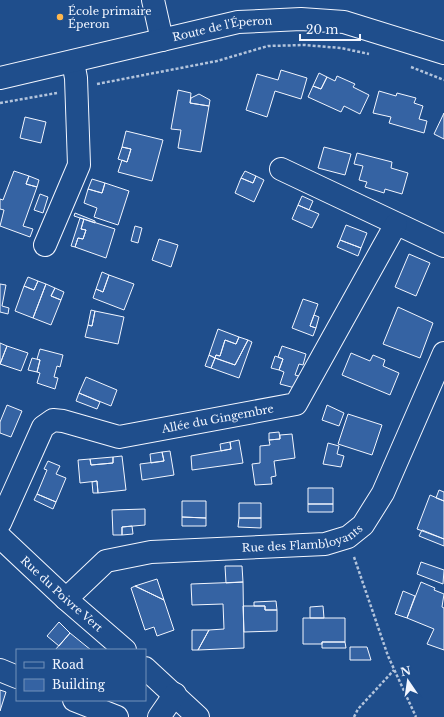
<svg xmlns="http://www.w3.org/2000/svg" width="444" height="717" viewBox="0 0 444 717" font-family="'Libre Baskerville',serif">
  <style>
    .building { fill: #3563a3; stroke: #f2f6ff }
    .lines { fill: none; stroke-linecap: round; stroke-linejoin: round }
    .minor-casing { stroke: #f2f6ff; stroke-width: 24 }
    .major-casing { stroke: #f2f6ff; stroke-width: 24 }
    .path { stroke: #b3c4dc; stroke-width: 2.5; stroke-dasharray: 3 2; stroke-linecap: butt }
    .minor { stroke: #1f4e8c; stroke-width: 22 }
    .major { stroke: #1f4e8c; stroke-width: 22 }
    .poi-dot { fill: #ffb74d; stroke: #1f4e8c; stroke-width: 1.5 }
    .labels { text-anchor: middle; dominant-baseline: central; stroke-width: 3; stroke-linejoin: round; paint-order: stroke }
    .poi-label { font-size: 11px; fill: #f2f6ff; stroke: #1f4e8c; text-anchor: start }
    .street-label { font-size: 11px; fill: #f2f6ff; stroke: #1f4e8c }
  </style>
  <rect width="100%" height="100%" fill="#1f4e8c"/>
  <!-- building -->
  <path class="building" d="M281,70L307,78L301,99L275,91L267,117L246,110L257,74L278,80Z
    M319,73L327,77L321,89L313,86Z
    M337,76L355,84L353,87L369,95L360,114L344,106L341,112L308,97L313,86L321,89L327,77L335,81Z
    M178,90L191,93L190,103L209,106L201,152L178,148L181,130L171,129Z
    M379,91L396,96L397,93L416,98L414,103L423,106L419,119L427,121L424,133L389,123L391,117L373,113Z
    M199,94L210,100L209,106L190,103L191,98Z
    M444,113V139L434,134Z
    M25,117L46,122L41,143L20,138Z
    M126,131L163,140L152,181L118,172L122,160L127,162L131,149L122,147Z
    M122,147L131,149L127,162L118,159Z
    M324,147L351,154L345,175L318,168Z
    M357,153L392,162L391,168L408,173L402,194L385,189L384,193L365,187L367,182L359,180L363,166L354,164Z
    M14,171L29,176L26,184L37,187L23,226L33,229L30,237L0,226L4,210L0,209V199L3,200Z
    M245,171L256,176L253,183L241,178Z
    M29,176L39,180L37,187L26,184Z
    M256,176L264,180L254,202L235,193L241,178L253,183Z
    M92,179L105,183L102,193L88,189Z
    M105,183L129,191L118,225L94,217L97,208L84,203L88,189L102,193Z
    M40,194L48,197L43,213L34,210Z
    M302,196L313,201L309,210L298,205Z
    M298,205L319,214L312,228L292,219Z
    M75,213L95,221V223L74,216Z
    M80,218L84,219L81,229L86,230L83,239L78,238L75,247L71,246Z
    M84,219L115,229L106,258L75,247L78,238L83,239L86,230L81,229Z
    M346,225L367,233L361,248L340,240Z
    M135,226L142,228L138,243L131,241Z
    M159,239L178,245L171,267L152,260Z
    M340,240L361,248L358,256L337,247Z
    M409,254L430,263L416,296L395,287Z
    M102,272L109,275L103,292L96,289Z
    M109,275L134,284L124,310L93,298L96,289L103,292Z
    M28,277L38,281L34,290L24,286Z
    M38,281L46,284L33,318L15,311L24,286L34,290Z
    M0,284L6,285L2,306L9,308L8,314L0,312Z
    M46,284L55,288L51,296L61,300L51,325L33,318Z
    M55,288L64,292L61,300L51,296Z
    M303,299L318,304L310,326L316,328L313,336L292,328Z
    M398,307L433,323L420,358L383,344Z
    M91,310L95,311L92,326L88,325Z
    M95,311L124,317L118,344L85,337L88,325L92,326Z
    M314,315L319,317L316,328L310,326Z
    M218,329L239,337L236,344L225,340L220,356L216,355L215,358L209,355Z
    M239,337L248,340L235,365L215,358L216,355L220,356L225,340L236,344Z
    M248,340L252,342L239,378L211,368L215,358L235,365Z
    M0,343L7,346L0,364Z
    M7,346L28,353L21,371L0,364Z
    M282,346L306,354L303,365L299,364L295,375L299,376L295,388L280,384L284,372L279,370L283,359L278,357Z
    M40,349L63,355L60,367L57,366L54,377L58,378L55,389L37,383L40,373L37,372L40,360L37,359Z
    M351,353L370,361L373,355L385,360L383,366L399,373L390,395L342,375Z
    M209,355L215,358L211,368L205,366Z
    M275,356L283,359L279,370L271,368Z
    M32,358L40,360L37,372L28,370Z
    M86,377L117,390L111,406L79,393Z
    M79,393L100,402L97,409L76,401Z
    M7,405L22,411L11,437L0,433V422Z
    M327,405L344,413L339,426L322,420Z
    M348,414L382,425L372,455L338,444Z
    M279,432L280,439L269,440V433Z
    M292,434L295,458L274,461L276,476L271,477L272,484L255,485L252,464L260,463V446L270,445L269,440L280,439V435Z
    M239,440L243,463L192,470L191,456L231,449L230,442Z
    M230,442L231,449L221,451L220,444Z
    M328,443L339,446L337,454L344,456L341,467L323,464Z
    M170,451L174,475L142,480L140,464L164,461L162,452Z
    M162,452L164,461L151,463L150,454Z
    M122,456L126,490L98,493L97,481L80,483L78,460L90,459L91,465L113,463V457Z
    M113,457V463L91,465L90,459Z
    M48,461L60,466L56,474L66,478L56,502L37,494L47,470L44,469Z
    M97,481L98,493H93L92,482Z
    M308,488H333V504H308Z
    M439,490L444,492V501L436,498Z
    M37,494L56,502L53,509L34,500Z
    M430,495L444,501V539L417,529Z
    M182,501H206V518L182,517Z
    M239,503H261V518H239Z
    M308,504H333V512H308Z
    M145,509V525L122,527V535H113L112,510Z
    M182,517L206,518V526H182Z
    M239,518H261V528L238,527Z
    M132,526L133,534L122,535V527Z
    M422,530L444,539V546L419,536Z
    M421,562L444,570L443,584L417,574Z
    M225,566H242L243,582L226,583Z
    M157,579L164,600L135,586Z
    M243,582L244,648L198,650L209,630L224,629L223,604L192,605L191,584Z
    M421,582L435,588L434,590L444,594L442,607L444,608V650L427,644L434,629L407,618Z
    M135,586L164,600L174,630L157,636L154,627L145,630L131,588Z
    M403,591L415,596L407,618L395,614Z
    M276,601L277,610H265V606H254V602Z
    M243,606H265V610H277V631L244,632Z
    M323,606L324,618H310V607Z
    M303,618H345V642H322V644H303Z
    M59,622L70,633L59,646L47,636Z
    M192,630H209L198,650H192Z
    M70,633L91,650H55Z
    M322,642H345L346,648H322Z
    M350,647H367L371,660H350Z
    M0,690L6,692L0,711Z"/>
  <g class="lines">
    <!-- minor casing -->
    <g class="minor-casing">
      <g id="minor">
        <path d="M153,0L162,40"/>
        <path d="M281,169L444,246"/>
        <path d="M45,245L79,165L76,78L73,62"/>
        <path id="s1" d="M0,523L43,427L53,420L63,421L119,437L296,404L396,224"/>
        <path id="s2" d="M0,537L66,599L125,650"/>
        <path id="s3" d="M66,599L106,561L151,552L325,544L348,537L363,525L383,493L444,353"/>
        <path d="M145,668L198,717"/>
        <path d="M0,670L17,677"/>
        <path d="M74,700L117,717"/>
        <path d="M159,717L175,694"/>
      </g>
    </g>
    <!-- major casing -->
    <g class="major-casing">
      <g id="major">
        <path id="s4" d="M0,78L238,22L301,19L344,22L444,53"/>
      </g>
    </g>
    <!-- path -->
    <path class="path" d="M411,67L444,80
      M97,84L217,61L268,46L305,45L341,48L369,54
      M0,103L57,93
      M354,557L388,656L416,717
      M354,717L358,709L394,670"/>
    <!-- minor -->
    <use href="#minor" class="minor"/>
    <!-- major -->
    <use href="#major" class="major"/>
  </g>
  <!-- markers -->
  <circle class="poi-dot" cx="60" cy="17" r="4"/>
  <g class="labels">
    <!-- poi labels -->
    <g class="poi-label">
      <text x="68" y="11">École primaire<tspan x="68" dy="13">Éperon</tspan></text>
    </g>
    <!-- street labels -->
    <g class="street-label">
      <text stroke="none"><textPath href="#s4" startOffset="228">Route de l'Éperon</textPath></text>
      <text stroke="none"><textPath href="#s1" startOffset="286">Allée du Gingembre</textPath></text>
      <text stroke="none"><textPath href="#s3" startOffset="254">Rue des Flambloyants</textPath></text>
      <text stroke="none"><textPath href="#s2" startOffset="84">Rue du Poivre Vert</textPath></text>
    </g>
  </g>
  <!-- legend -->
  <rect x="16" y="649" width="130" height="52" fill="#1f4e8c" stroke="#7391ba"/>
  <rect x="24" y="662" width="20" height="6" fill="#1f4e8c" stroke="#7391ba"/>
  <text x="52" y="669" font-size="12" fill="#f2f6ff">Road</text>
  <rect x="24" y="679" width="20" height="12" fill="#3563a3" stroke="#7391ba"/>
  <text x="52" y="689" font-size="12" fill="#f2f6ff">Building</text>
  <!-- north arrow -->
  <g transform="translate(408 681) rotate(347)" stroke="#1f4e8c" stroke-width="3" paint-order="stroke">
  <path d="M0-3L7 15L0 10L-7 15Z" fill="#f2f6ff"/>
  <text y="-6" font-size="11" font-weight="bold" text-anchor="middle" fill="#f2f6ff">N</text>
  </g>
  <!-- scale -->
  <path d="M300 34v6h60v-6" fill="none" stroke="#f2f6ff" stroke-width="2"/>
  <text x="306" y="34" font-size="12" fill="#f2f6ff" stroke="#1f4e8c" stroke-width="3" paint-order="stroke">20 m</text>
</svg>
